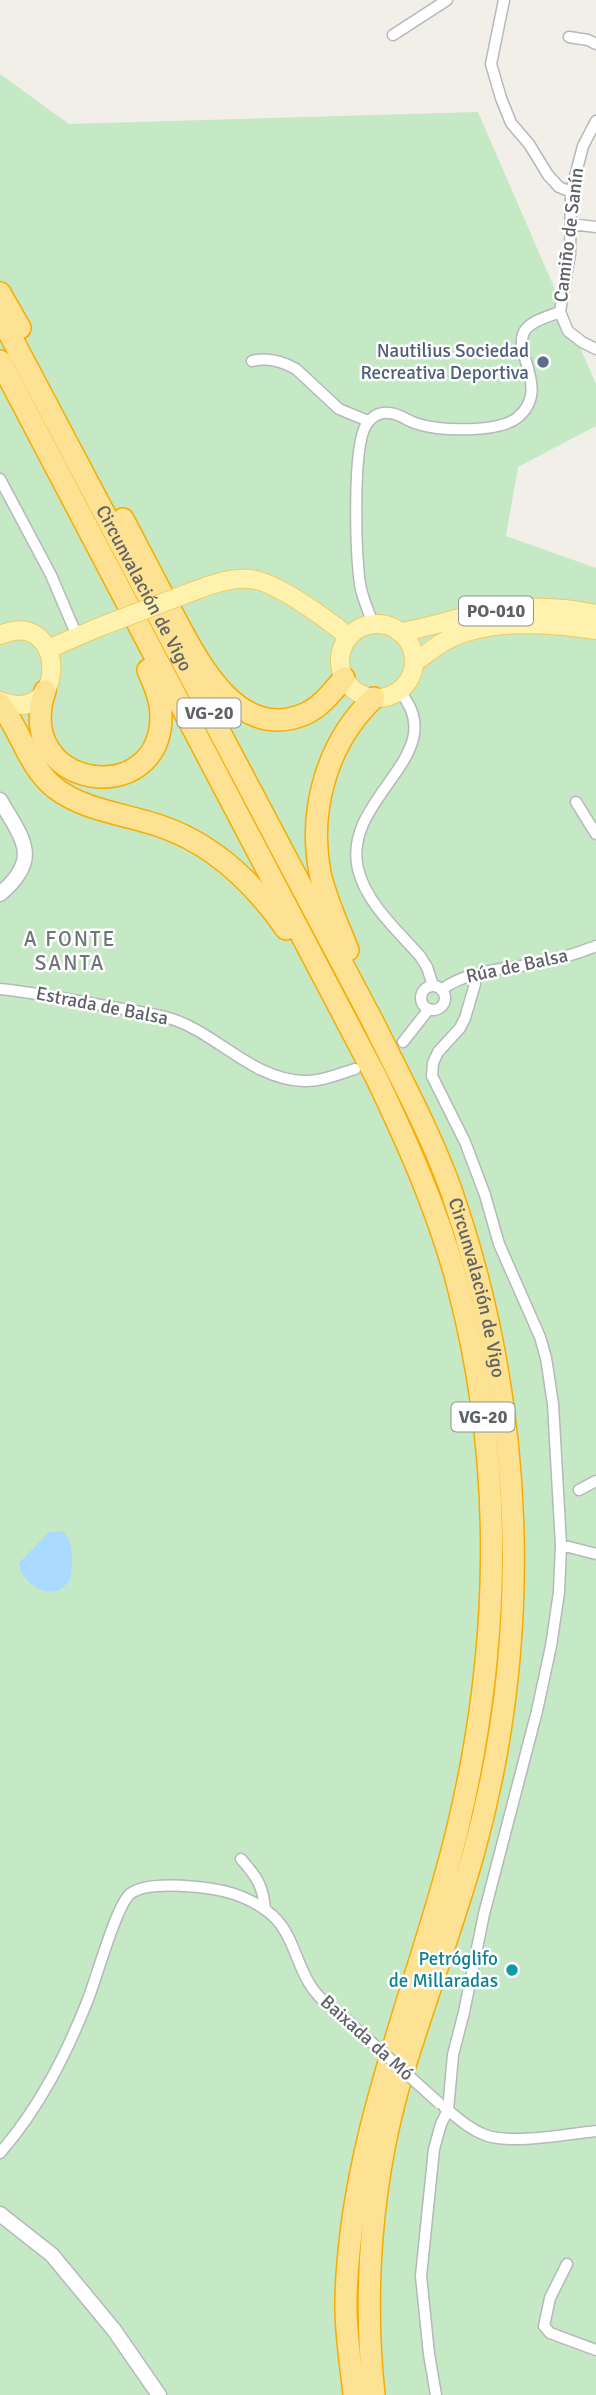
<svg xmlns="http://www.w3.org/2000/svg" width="596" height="2395" viewBox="0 0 596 2395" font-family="Signika,sans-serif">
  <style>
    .green { fill: #c5e8c5 }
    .water { fill: #aadaff }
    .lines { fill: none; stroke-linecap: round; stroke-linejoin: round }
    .minor-casing { stroke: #b5b8bc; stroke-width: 13 }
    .tertiary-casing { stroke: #b5b8bc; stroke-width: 17 }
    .primary-casing { stroke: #f2c960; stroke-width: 20 }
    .motorway-casing { stroke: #f9ab00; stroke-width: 24 }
    .minor { stroke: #fff; stroke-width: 10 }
    .tertiary { stroke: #fff; stroke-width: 14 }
    .primary { stroke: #fff2af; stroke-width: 18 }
    .motorway { stroke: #fde293; stroke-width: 21 }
    .minor-bridge-casing { stroke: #b5b8bc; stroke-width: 13; stroke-linecap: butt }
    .primary-bridge-casing { stroke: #f2c960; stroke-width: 20; stroke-linecap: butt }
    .minor-bridge { stroke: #fff; stroke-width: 10 }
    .primary-bridge { stroke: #fff2af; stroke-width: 18 }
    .service-dot { fill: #5c6f8a; stroke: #fff; stroke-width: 2.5 }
    .culture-dot { fill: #0f9aa8; stroke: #fff; stroke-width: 2.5 }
    .labels { text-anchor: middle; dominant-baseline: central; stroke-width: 5; stroke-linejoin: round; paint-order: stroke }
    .shield { fill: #fff; stroke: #8f9295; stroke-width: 2 }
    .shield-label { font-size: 18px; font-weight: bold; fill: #5f6368 }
    .street-label { font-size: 19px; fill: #5f6368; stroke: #fff }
    .service-label { font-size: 19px; fill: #4e5e75; stroke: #fff; text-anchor: end }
    .culture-label { font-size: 19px; fill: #0d838f; stroke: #fff; text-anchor: end }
    .neighbourhood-label { font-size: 21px; letter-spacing: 2px; fill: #70757a; stroke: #fff }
  </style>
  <rect width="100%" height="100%" fill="#f1efe8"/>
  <!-- green -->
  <path class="green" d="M0,74L69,124L478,112L596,384V426L518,467L506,536L596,568V2395H0Z"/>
  <!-- water -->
  <path class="water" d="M62,1531C76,1541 72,1566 70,1581C66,1584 61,1590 56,1591C40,1595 20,1579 19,1563L49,1532Z"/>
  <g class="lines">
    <!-- minor casing -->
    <g class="minor-casing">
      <path id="minor" d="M504,0L491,64L501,98L511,123L529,144L548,175L559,187L571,192
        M393,35L447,0
        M569,37L588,40L596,44
        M596,121L583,146L571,192L570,254L560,312L568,331L582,342L596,349
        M571,224L596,227
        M252,361C268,357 282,361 296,369L339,409L368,421
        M0,479L51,575L77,636
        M373,625C369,611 362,598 360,584C356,555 352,449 366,425C370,419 376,414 383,413C397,411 406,421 418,424C440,431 497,433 517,418C553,389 509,350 526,329C533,320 550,316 560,312
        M399,691C455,754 341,797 358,869C366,903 398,931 420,956L427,967L433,986
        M576,802L596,834
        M421 998a12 12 0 1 1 24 0a12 12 0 1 1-24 0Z
        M0,989C38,993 74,1000 111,1007C130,1010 150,1013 169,1018C216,1032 251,1079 303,1081C321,1082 338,1074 355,1069
        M441,990C467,971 497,970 528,965C551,961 574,955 596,946
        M403,1042L429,1009
        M579,1490L596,1481
        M561,1545L596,1554
        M241,1859C256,1876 263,1885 265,1909
        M444,2107C458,2118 469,2129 485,2135C512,2145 567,2134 596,2131
        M0,2153C39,2108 65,2057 87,2002C96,1980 116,1906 130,1894C148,1879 213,1887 234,1894C246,1898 258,1904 267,1911C292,1929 294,1958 309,1983C316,1996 327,2005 339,2013
        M567,2264L550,2298L544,2326L550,2333L596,2350
        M436,2395L429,2354L421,2276L434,2149L441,2124L448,2110L453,2055L464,2012L484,1914L537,1711L551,1646L559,1592L561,1545L553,1404L546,1358L540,1337L499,1244L485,1195L465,1142L432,1076L433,1063L438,1052L460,1028L465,1018L475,984L474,973"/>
    </g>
    <!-- tertiary casing -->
    <g class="tertiary-casing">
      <path id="tertiary" d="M0,800C23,840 42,858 0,894
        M0,2214L52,2255L114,2330L159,2395"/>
    </g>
    <!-- primary casing -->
    <g class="primary-casing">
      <path id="primary" d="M191,592C210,585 230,577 250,579C276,581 328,620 349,637
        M340 661a37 37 0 1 1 74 0a37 37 0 1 1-74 0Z
        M399,632C424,629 448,620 472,615C511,606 557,605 596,614
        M0,635C67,606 70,728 0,701
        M48,649L97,628
        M414,663C424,656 434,647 445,641C486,618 552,623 596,630"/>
    </g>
    <!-- motorway casing -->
    <g class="motorway-casing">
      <g id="motorway">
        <path d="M0,293L20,328"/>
        <path id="s1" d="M0,316L373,1022C400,1077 430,1132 451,1190C525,1403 534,1637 473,1855C451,1932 422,2008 399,2085C371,2184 363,2292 374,2395"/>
        <path d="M0,361L376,1077C408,1144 439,1213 458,1286C510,1483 499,1689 443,1884C404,2021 349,2156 346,2300C345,2331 351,2364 354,2395"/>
        <path d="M123,519C138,548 153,576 168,605C194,653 234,744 305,714C321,707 333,691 344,678"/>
        <path d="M45,691C12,789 161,811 161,716C161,699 154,685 148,670"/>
        <path d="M0,704C21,731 28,766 55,788C85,811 126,814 160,826C214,844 254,883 286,929"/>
        <path d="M348,950C338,925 326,900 320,873C308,810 327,742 374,698"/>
      </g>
    </g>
    <!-- minor -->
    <use href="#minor" class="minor"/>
    <!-- tertiary -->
    <use href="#tertiary" class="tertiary"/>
    <!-- primary -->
    <use href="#primary" class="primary"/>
    <!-- motorway -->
    <use href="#motorway" class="motorway"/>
    <!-- minor-bridge casing -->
    <g class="minor-bridge-casing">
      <path id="minor-bridge" d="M339,2013L439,2103"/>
    </g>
    <!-- primary-bridge casing -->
    <g class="primary-bridge-casing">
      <path id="primary-bridge" d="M97,628L191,592"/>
    </g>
    <!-- minor-bridge -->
    <use href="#minor-bridge" class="minor-bridge"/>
    <!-- primary-bridge -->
    <use href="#primary-bridge" class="primary-bridge"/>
  </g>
  <!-- markers -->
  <circle class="service-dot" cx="543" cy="362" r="7"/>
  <circle class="culture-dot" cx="512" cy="1970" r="7"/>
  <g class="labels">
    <!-- shield labels -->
    <g class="shield">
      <rect x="459" y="596.5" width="74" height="29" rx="5"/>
      <rect x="177.5" y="698.5" width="63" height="29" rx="5"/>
      <rect x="451.5" y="1402.5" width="63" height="29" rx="5"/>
    </g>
    <g class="shield-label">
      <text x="496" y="611">PO-010</text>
      <text x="209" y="713">VG-20</text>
      <text x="483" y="1417">VG-20</text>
    </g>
    <!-- street labels -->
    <g class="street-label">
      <text transform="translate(569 235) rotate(-83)">Camiño de Sanín</text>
      <text stroke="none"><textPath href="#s1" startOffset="308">Circunvalación de Vigo</textPath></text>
      <text transform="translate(517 966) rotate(-12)">Rúa de Balsa</text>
      <text transform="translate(102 1006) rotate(11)">Estrada de Balsa</text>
      <text stroke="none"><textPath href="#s1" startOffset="1085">Circunvalación de Vigo</textPath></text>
      <text transform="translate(367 2038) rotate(42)">Baixada da Mó</text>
    </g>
    <!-- service labels -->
    <g class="service-label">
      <text x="529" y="351">Nautilius Sociedad<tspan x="529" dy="22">Recreativa Deportiva</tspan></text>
    </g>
    <!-- culture labels -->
    <g class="culture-label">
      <text x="498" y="1959">Petróglifo<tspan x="498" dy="22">de Millaradas</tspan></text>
    </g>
    <!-- neighbourhood labels -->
    <g class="neighbourhood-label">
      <text x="70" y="939">A FONTE<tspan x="70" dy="24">SANTA</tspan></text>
    </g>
  </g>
</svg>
